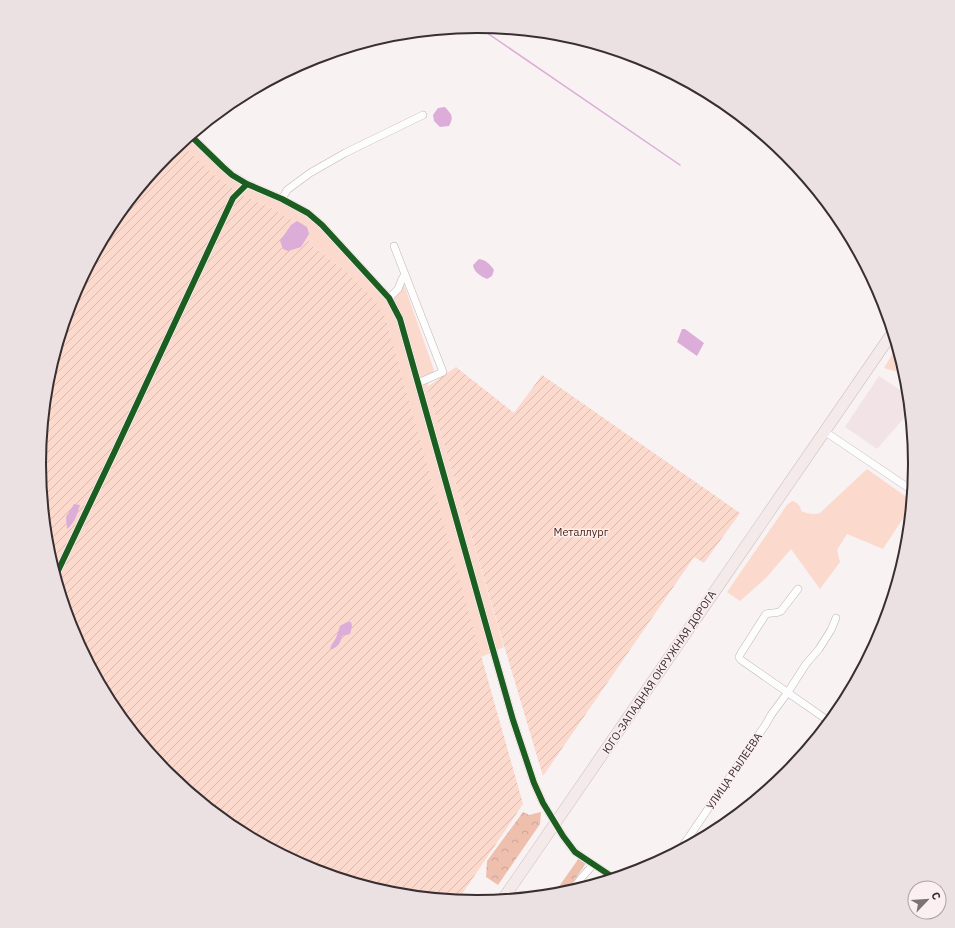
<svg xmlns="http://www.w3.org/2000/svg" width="955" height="928" viewBox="0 0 955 928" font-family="'IBM Plex Sans',sans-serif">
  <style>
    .built { fill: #f2e3e6 }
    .grass { fill: #fbd9cd }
    .forest { fill: url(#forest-crowns) }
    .garden { fill: url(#garden-furrows) }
    .water { fill: #dbadd8 }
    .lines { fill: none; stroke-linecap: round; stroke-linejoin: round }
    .stream { stroke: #dbadd8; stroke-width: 1.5 }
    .minor-casing { stroke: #beb6b8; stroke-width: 8 }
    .highway-casing { stroke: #cbbebe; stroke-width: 12 }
    .minor { stroke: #fefdfd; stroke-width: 7 }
    .highway { stroke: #f4eaea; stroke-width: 11 }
    .cycleway-casing { stroke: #fbeff1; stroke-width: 8 }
    .cycleway { stroke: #1b5e20; stroke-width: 6 }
    .labels { text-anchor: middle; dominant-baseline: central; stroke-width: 3; stroke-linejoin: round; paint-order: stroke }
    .park-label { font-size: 11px; fill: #4c1902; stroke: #fbeff1 }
    .street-label { font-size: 11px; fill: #392e30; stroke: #fbeff1 }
    .rim { fill: none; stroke: #392e30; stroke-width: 2 }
  </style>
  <defs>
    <pattern id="forest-crowns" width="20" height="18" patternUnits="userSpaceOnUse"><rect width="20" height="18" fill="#efbfae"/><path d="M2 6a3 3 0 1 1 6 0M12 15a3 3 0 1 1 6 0" fill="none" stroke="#cea496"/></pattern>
    <pattern id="garden-furrows" width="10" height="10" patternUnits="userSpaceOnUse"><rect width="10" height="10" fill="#fbd9cd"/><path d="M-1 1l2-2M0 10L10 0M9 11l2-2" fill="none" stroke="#d8bbb0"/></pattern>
  </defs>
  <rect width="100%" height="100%" fill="#f8f2f3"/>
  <!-- built -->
  <path class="built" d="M879,376L909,396L910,411L877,449L845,427Z"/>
  <!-- grass -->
  <path class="grass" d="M191,136L223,167L308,213L389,298L402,279L434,370L427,387L504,647L481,657L385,316L373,298L348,273L310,244L306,228L271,208L244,196L214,175L181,143Z
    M897,346L907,378L901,373L884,368Z
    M867,469L912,501L911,506L883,549L847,534L837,550L840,562L820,589L791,549L766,578L740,601L727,592L787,505L792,501C797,502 801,506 801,511C808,514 813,515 820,513Z"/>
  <!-- forest -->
  <path class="forest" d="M523,812L529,815L541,812L540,824L498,885L486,877L487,861Z
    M579,858L586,863L566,893L553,895Z"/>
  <!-- garden -->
  <path class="garden" d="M181,143L214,175L244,196L271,208L306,228L310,244L348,273L373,298L385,316L523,804L458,900L392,894L310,869L234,828L168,774L113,707L73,631L48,549L40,464L48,378L73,296L113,220L168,154Z
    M456,367L514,413L542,375L740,513L704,563L694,557L543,776L427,387Z"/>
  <!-- water -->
  <path class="water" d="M445,107C452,115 454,116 449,126L440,127L434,121L433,115L438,108Z
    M297,221L307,227L309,234L301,247L288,251L283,249L280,241L291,225Z
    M479,259C486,260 490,264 494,270L492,276L487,279C480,276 474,272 473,265Z
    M682,329H685L704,343L697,356L677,342Z
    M74,504L80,505C77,514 75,523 67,529L66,517Z
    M347,622H351L352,626L350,634L342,636C340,644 338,647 330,650L331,646L336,638L340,626Z"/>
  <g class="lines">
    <!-- stream -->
    <path class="stream" d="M477,26L680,165"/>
    <!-- minor casing -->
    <g class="minor-casing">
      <path id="minor" d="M191,136L223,167L232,175L247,184L282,199L308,213L322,225L389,298L400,319L491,643L513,720L534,783L543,803L563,836L575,852L614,878
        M282,199L287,190L310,173L345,153L423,115
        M394,246L443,372L418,383
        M389,298L398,289L402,279L405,274
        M824,431L913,491
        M56,575L114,453L225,215L233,198L247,184
        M798,589L781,611C776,614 770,612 766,614L741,653L739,657L741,660L830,722
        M680,850L766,724L771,715L788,692L806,664L819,649L831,630L836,618
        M572,891L582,877L593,865"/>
    </g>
    <!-- highway casing -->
    <g class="highway-casing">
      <path id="highway" d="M503,899L893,332"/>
    </g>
    <!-- minor -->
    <use href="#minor" class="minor"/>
    <!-- highway -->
    <use href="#highway" class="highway"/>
    <!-- cycleway casing -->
    <g class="cycleway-casing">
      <path id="cycleway" d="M191,136L223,167L232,175L247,184L282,199L308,213L322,225L389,298L400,319L491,643L513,720L534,783L543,803L563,836L575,852L614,878
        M56,575L114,453L225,215L233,198L247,184"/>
    </g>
    <!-- cycleway -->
    <use href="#cycleway" class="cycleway"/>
  </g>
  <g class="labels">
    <!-- park labels -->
    <g class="park-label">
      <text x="581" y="532">Металлург</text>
    </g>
    <!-- street labels -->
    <g class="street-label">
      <text transform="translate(659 672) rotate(-56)">ЮГО-ЗАПАДНАЯ ОКРУЖНАЯ ДОРОГА</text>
      <text transform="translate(734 771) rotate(-56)">УЛИЦА РЫЛЕЕВА</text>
    </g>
  </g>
  <!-- crop -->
  <path d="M0 0H955V928H0ZM46 464a431 431 0 1 1 862 0a431 431 0 1 1-862 0Z" fill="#ebe0e2" fill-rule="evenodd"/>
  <path class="rim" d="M46 464a431 431 0 1 1 862 0a431 431 0 1 1-862 0Z"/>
  <!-- north arrow -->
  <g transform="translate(927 900) rotate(65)"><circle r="19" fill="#fbeff1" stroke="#ada2a4"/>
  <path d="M0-3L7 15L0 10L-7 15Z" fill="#7c7374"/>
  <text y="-6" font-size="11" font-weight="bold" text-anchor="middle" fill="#392e30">С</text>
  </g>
</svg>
